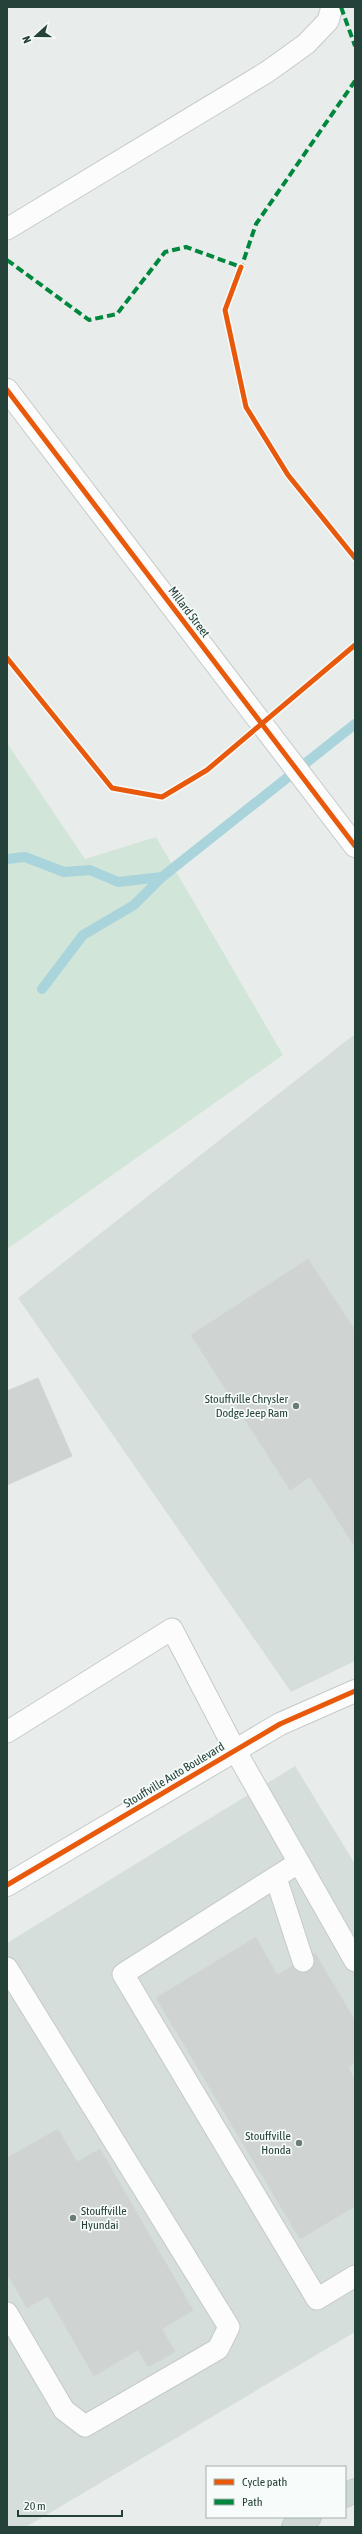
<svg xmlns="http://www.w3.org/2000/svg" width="362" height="2534" viewBox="0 0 362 2534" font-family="'Asap Condensed',sans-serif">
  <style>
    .built { fill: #d6dedb }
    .green { fill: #d1e6d8 }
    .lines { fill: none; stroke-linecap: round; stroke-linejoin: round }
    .stream { stroke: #a9d4db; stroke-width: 10 }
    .building { fill: #cfd4d2; stroke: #d1d6d4 }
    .lane-casing { stroke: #c5cac8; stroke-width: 23 }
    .street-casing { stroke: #c5cac8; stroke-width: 24 }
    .secondary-casing { stroke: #c3cbc8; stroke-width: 24 }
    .primary-casing { stroke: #c3ccc9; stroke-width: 24 }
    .lane { stroke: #fcfcfc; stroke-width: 21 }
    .street { stroke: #fcfcfc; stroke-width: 22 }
    .secondary { stroke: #fcfcfc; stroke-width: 22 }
    .primary { stroke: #cfd7d5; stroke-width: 22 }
    .quiet { stroke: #00873e; stroke-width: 4; stroke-dasharray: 8 4; stroke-linecap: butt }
    .cycleway-casing { stroke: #f7fbf9; stroke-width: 8 }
    .cycleway { stroke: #e8590c; stroke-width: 5 }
    .poi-dot { fill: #697e78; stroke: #f7fbf9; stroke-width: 1.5 }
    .labels { text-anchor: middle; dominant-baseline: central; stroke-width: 3.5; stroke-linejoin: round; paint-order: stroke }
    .street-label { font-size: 12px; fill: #24423a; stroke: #f7fbf9 }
    .poi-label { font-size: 12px; fill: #24423a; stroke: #f7fbf9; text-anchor: end }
  </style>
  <rect width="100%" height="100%" fill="#e8edeb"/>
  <!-- built -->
  <path class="built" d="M355,1034V1661L291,1692L18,1298Z
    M295,1766L355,1864V2332L26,2527H7V1943Z"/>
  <!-- green -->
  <path class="green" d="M7,743L85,859L156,837L283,1055L7,1249Z"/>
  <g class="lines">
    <!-- stream -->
    <path class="stream" d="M7,859L25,857L64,872L90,870L118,882L162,877
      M42,989L83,935L134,905L162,877L355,724"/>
  </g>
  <!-- building -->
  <path class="building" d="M308,1259L355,1330V1547L310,1477L290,1490L191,1335Z
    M38,1378L72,1456L7,1485V1391Z
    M256,1937L277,1975L315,1953L355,2021V2063L348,2067L355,2080V2206L300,2239L156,1998Z
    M58,2129L77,2162L100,2149L193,2310L162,2329L175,2352L148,2367L138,2350L94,2376L48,2296L27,2308L7,2274V2158Z"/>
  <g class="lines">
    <!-- lane casing -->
    <g class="lane-casing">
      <path id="lane" d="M7,229L267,72L306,44L328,21L332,7
        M7,1732L172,1629L235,1750L355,1961
        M298,1863L123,1974L317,2299L355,2276
        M276,1878L303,1961
        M7,1968L229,2327L218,2349L85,2426L64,2410L7,2313"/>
    </g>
    <!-- street casing -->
    <g class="street-casing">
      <path id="street" d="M7,1885L280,1724L355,1691"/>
    </g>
    <!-- secondary casing -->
    <g class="secondary-casing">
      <path id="secondary" d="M7,390L355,846"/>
    </g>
    <!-- primary casing -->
    <g class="primary-casing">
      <path id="primary" d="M345,2496L355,2490
        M293,2527L310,2517"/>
    </g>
    <!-- lane -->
    <use href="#lane" class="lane"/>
    <!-- street -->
    <use href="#street" class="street"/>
    <!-- secondary -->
    <use href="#secondary" class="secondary"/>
    <!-- primary -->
    <use href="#primary" class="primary"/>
    <!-- quiet -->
    <path class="quiet" d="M341,7L355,46
      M7,260L89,320L117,314L165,252L186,247L241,267
      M240,271L256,224L355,81"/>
    <!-- cycleway casing -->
    <g class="cycleway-casing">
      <path id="cycleway" d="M241,267L225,310L246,407L288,475L355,558
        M7,390L355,846
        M7,658L112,788L162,797L207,770L355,645
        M7,1885L280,1724L355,1691"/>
    </g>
    <!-- cycleway -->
    <use href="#cycleway" class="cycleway"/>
  </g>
  <!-- markers -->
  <g class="poi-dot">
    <circle cx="296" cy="1406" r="4"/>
    <circle cx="299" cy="2143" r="4"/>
    <circle cx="73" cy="2218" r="4"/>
  </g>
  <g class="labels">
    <!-- street labels -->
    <g class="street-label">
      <text transform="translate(189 612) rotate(53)">Millard Street</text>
      <text transform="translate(174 1775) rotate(-31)">Stouffville Auto Boulevard</text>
    </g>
    <!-- poi labels -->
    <g class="poi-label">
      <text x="288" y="1399">Stouffville Chrysler<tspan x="288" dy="14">Dodge Jeep Ram</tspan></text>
      <text x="291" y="2136">Stouffville<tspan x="291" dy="14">Honda</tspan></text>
      <text x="81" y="2211" text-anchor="start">Stouffville<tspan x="81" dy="14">Hyundai</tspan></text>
    </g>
  </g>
  <!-- border -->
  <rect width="362" height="2534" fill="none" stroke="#24423a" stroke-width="16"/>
  <!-- legend -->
  <rect x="206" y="2466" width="140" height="52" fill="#f7fbf9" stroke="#a3b1ad"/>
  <rect x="214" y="2479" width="20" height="6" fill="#e8590c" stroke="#a3b1ad"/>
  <text x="242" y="2486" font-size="12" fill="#24423a">Cycle path</text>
  <rect x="214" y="2499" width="20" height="6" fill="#00873e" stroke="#a3b1ad"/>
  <text x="242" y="2506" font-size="12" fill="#24423a">Path</text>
  <!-- north arrow -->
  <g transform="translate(36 36) rotate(249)" stroke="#f7fbf9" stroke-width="3" paint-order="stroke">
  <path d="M0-3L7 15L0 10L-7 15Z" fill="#24423a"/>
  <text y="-6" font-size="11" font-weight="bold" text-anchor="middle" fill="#24423a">N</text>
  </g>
  <!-- scale -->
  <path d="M18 2510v6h104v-6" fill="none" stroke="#24423a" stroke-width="2"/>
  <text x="24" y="2510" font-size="12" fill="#24423a" stroke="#f7fbf9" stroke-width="3" paint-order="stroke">20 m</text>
</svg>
